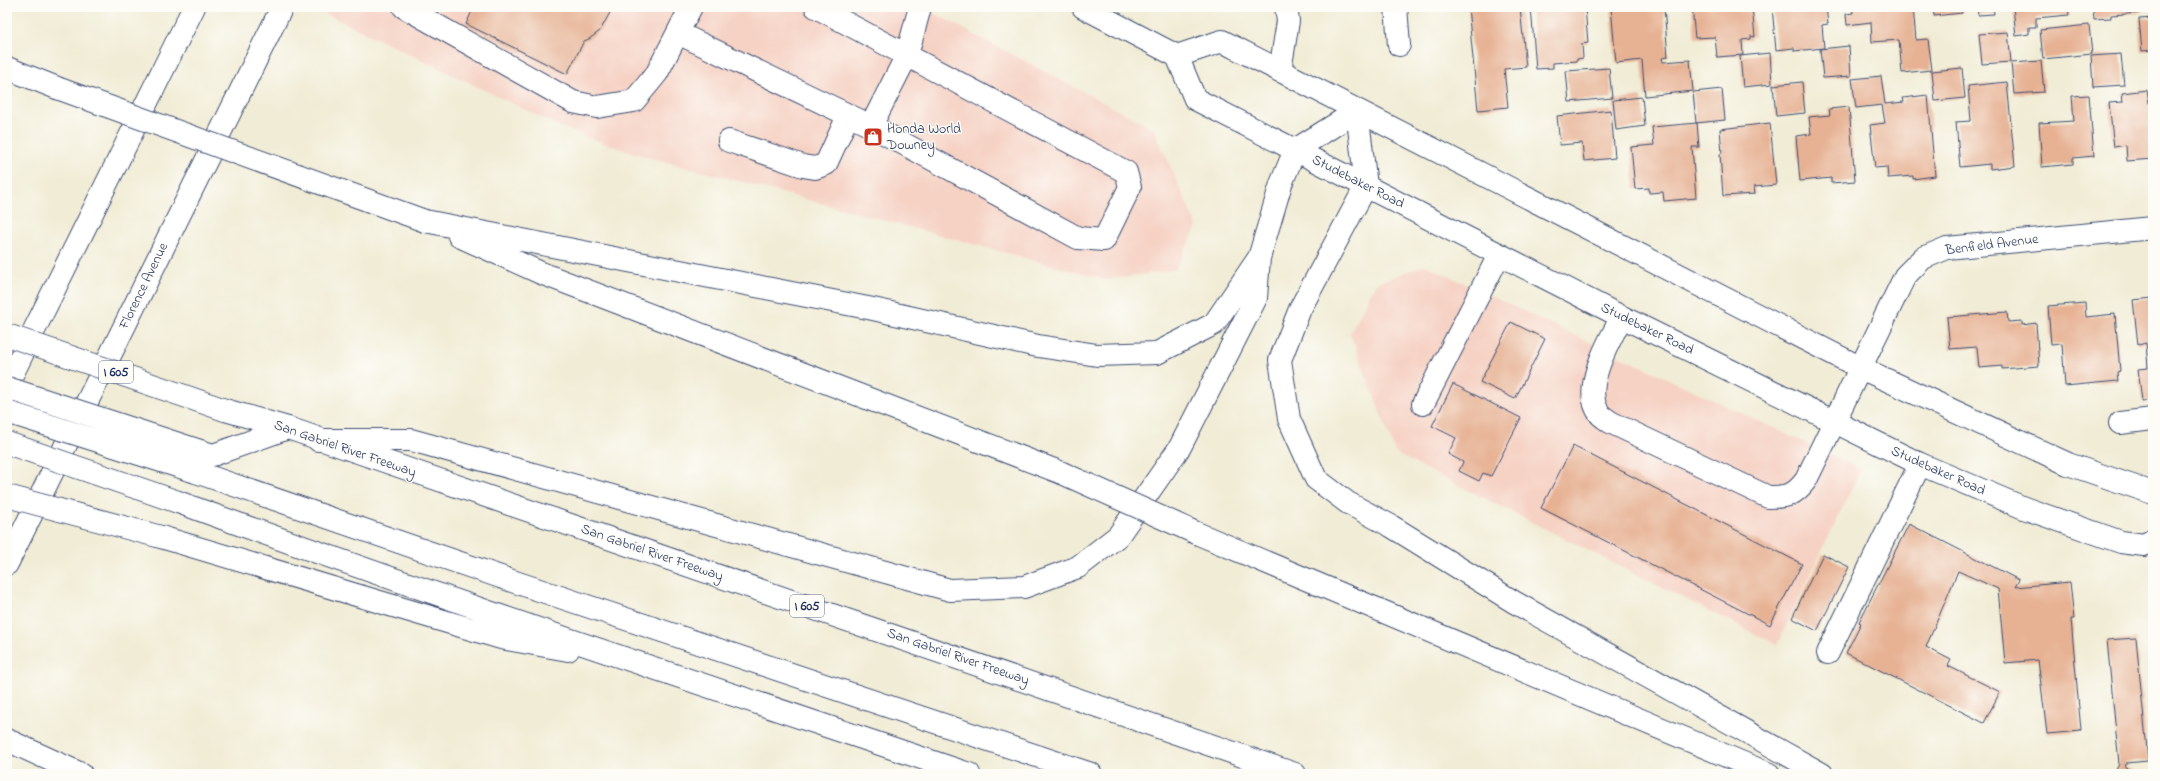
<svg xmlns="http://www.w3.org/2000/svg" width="2160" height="781" viewBox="0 0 2160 781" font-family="'Indie Flower',sans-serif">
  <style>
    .built { fill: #f6d2c4 }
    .building { fill: #e7b294 }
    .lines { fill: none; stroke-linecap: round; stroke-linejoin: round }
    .minor-casing { stroke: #3b4b70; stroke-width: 24 }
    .major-casing { stroke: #3b4b70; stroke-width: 24 }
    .highway-casing { stroke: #3b4b70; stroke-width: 24 }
    .minor { stroke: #fff; stroke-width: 22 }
    .major { stroke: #fff; stroke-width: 22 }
    .highway { stroke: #fff; stroke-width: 22 }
    .highway-bridge-casing { stroke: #3b4b70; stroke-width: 24; stroke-linecap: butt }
    .highway-bridge { stroke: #fff; stroke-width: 22 }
    .labels { text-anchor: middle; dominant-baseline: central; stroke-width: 3; stroke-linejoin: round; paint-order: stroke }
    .shield { fill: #fdfcf7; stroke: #5f6c8c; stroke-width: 1 }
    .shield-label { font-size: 13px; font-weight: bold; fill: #1b2f5e }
    .poi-label { font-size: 14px; fill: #1b2f5e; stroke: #fdfcf7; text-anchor: start }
    .street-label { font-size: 14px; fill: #1b2f5e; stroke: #fdfcf7 }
  </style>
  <rect width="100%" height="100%" fill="#fdfcf7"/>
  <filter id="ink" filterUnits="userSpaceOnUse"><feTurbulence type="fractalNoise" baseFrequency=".025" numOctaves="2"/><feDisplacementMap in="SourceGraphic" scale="8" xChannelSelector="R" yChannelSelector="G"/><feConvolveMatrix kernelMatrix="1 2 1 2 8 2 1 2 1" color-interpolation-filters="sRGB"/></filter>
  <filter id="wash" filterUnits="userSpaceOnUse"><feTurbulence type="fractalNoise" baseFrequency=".012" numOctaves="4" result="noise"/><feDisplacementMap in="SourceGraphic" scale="16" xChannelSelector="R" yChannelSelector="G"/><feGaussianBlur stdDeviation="0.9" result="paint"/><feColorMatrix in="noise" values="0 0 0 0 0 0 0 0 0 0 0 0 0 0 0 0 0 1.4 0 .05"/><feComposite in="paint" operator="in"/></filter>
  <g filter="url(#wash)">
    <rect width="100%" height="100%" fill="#f1ecd5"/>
    <!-- built -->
    <path class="built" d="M326,7H922L1154,129L1197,227L1175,270L1107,280L644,156L612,146L561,127L324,13Z
      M1425,265L1861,469L1777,645L1396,454L1350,333L1376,283Z"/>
    <g id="blocks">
      <!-- building -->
      <path class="building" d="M474,7H613L600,31L589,39L584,41L567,74L466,24Z
        M1468,7H1520L1526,67L1504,69L1508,107L1478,110Z
        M1531,7H1585L1588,43L1582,44L1583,58L1577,59V61L1553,63V68L1536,69Z
        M1611,7H1664L1668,57L1662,58L1663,62L1690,60L1693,91L1645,96L1642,60L1616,63Z
        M1692,7H1752L1755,37L1751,36V39L1742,40L1743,55L1717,57L1715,37L1695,38Z
        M1772,7H1826L1828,24L1822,25L1824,48L1794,51V48L1776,50Z
        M1852,7H1913L1916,40L1928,39L1932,70L1902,73L1899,40L1872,42L1871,22L1847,25L1846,14L1853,13Z
        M1933,7H1993L1994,14L1978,15L1977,8L1962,10V13L1934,16Z
        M2013,7H2068L2069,15L2036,18V27H2029V34L2016,36Z
        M2093,7H2145L2140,13L2111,15V18L2094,19Z
        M2153,18V50L2142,51L2139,19Z
        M2089,25L2092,54L2043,59L2040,30Z
        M2008,32L2011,62L1982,64L1979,34Z
        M1849,46L1851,76L1823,78L1820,49Z
        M1770,53L1772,84L1743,87L1740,56Z
        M2121,54L2124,85L2093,87L2091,56Z
        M2041,61L2044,92L2014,94L2011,63Z
        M1609,68L1612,98L1569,102L1566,71Z
        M1962,68L1965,98L1935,101L1932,71Z
        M1881,76L1885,104L1904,102L1903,98L1928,95L1935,176L1913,179V176L1888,178L1887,167L1875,168L1870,125L1885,123L1882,105L1856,108L1852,79Z
        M1802,82L1805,113L1776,116L1773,85Z
        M2007,82L2015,166L1990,169V164L1960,167L1956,122L1971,121L1968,86Z
        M1722,89L1725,120L1696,123L1693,92Z
        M2147,90L2149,103H2153V159L2127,161L2126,145L2114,147L2109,103L2123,102L2122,93Z
        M2089,95L2094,156L2073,158V164L2042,167L2039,123L2074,121L2072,96Z
        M1642,97L1645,126L1616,130L1613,100Z
        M1849,107L1855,181L1831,183V178L1800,181L1796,136L1811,134L1809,117L1830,115L1829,109Z
        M1611,110L1615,158L1584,161L1582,143L1560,145L1557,116Z
        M1697,123L1699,147H1692L1696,198L1664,201L1663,192L1649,193V188L1635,189L1631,147L1654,145L1652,127Z
        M1770,123L1776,185L1754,187L1755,194L1723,196L1720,154L1722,153L1720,129Z
        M2153,298V400L2142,401L2138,369L2148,368L2146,343L2138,345L2133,300Z
        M2085,303L2086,317L2115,314L2120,371L2117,372L2118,381L2065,386L2062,344L2051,345L2048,306Z
        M2007,312L2008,322L2022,321V325L2036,323L2039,366L2002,369V366L1979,368L1977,347L1950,349L1947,317Z
        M1511,322L1545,339L1515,399L1480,382Z
        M1453,384L1521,418L1491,476L1483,473L1479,481L1459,471L1463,462L1448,454L1456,438L1432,426Z
        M1573,446L1802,564L1770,625L1541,508Z
        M1909,524L2019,580L2015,587L2070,582L2074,619H2071L2081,731L2047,734L2038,660L2005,663L1998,589L1958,571L1926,647L1951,660L1948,666L2000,692L1984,723L1846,653L1861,623L1859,622Z
        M1823,554L1849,567L1817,631L1792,618Z
        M2136,638L2148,761L2126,763L2125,767L2140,774H2114L2119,764L2107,640Z"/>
    </g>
  </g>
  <g filter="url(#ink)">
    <use href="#blocks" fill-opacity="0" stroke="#3b4b70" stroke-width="1"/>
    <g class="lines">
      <!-- minor casing -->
      <g class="minor-casing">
        <path id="minor" d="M404,7L573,102L597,107L634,101L657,73L691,7
          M1396,7L1399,45
          M678,33L871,126L1078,238L1104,240L1130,187L1126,172L816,7
          M1280,71L1288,21L1286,7
          M871,126L907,55L920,7
          M729,141L803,166L815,168L826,164L848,116
          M1622,317C1610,339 1580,390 1600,414C1602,417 1607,419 1610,422L1768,497C1787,497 1794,496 1806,480L1905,276L1923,258L1947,248L2153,228
          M1423,404L1499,255
          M2120,423L2153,419
          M1828,653L1920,464
          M7,740L81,774"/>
      </g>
      <!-- major casing -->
      <g class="major-casing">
        <path id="major" d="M1083,7L1177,56L1195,99L1622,317L1920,464L2024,508L2121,542L2144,545L2153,540
          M1177,56L1222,41L1861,368L2068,464L2153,493
          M7,385L194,7
          M7,564L282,7"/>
      </g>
      <!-- highway casing -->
      <g class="highway-casing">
        <path id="highway" d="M7,68L57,88
          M425,221L873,309L1038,346L1097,355L1157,353L1214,324L1258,259
          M459,236L541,273L1062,473
          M225,410L288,428L1295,774
          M318,440H411L950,590L1024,587L1078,567L1118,536L1180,447L1256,298L1259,258L1281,184L1295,150L1357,111L1366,186L1300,309L1280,360L1289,419L1316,479L1348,503L1391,526L1514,602L1822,774
          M200,451L213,455L288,428
          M196,472L518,583L1091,774
          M178,502C440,598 705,685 969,774
          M1194,532L1769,774
          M161,537L501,638L568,650"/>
      </g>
      <!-- minor -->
      <use href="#minor" class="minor"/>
      <!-- major -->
      <use href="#major" class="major"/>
      <!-- highway -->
      <use href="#highway" class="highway"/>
      <!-- highway-bridge casing -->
      <g class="highway-bridge-casing">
        <path id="highway-bridge" d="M57,88L425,221
          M7,335L225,410
          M7,388L200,451
          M7,412L196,472
          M7,443L178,502
          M1062,473L1194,532
          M7,496L161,537"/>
      </g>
      <!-- highway-bridge -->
      <use href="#highway-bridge" class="highway-bridge"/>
    </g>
  </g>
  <!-- icons -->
  <defs>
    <g id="shop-square" transform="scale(1)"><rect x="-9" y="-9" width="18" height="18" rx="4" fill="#c8321e" stroke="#fdfcf7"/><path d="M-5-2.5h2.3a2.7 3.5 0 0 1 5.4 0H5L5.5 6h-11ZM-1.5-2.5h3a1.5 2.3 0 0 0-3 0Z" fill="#fff"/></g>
  </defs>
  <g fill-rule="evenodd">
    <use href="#shop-square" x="873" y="137"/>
  </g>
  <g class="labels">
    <!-- shield labels -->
    <g class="shield">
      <rect x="99" y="361" width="34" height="22" rx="3"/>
      <rect x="790" y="595" width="34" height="22" rx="3"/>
    </g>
    <g class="shield-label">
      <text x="116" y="372">I 605</text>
      <text x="807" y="606">I 605</text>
    </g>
    <!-- poi labels -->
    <g class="poi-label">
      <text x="887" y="129">Honda World<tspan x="887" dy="16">Downey</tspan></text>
    </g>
    <!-- street labels -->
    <g class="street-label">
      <text transform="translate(1358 182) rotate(27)">Studebaker Road</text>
      <text transform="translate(1992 245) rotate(-7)">Benfield Avenue</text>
      <text transform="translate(144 286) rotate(-64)">Florence Avenue</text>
      <text transform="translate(1647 329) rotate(26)">Studebaker Road</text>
      <text transform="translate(345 449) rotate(19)">San Gabriel River Freeway</text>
      <text transform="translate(1938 471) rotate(24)">Studebaker Road</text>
      <text transform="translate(652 553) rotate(19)">San Gabriel River Freeway</text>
      <text transform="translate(958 657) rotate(19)">San Gabriel River Freeway</text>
    </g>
  </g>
  <!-- margin -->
  <rect width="2160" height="781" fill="none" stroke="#fdfcf7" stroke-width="24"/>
</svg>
